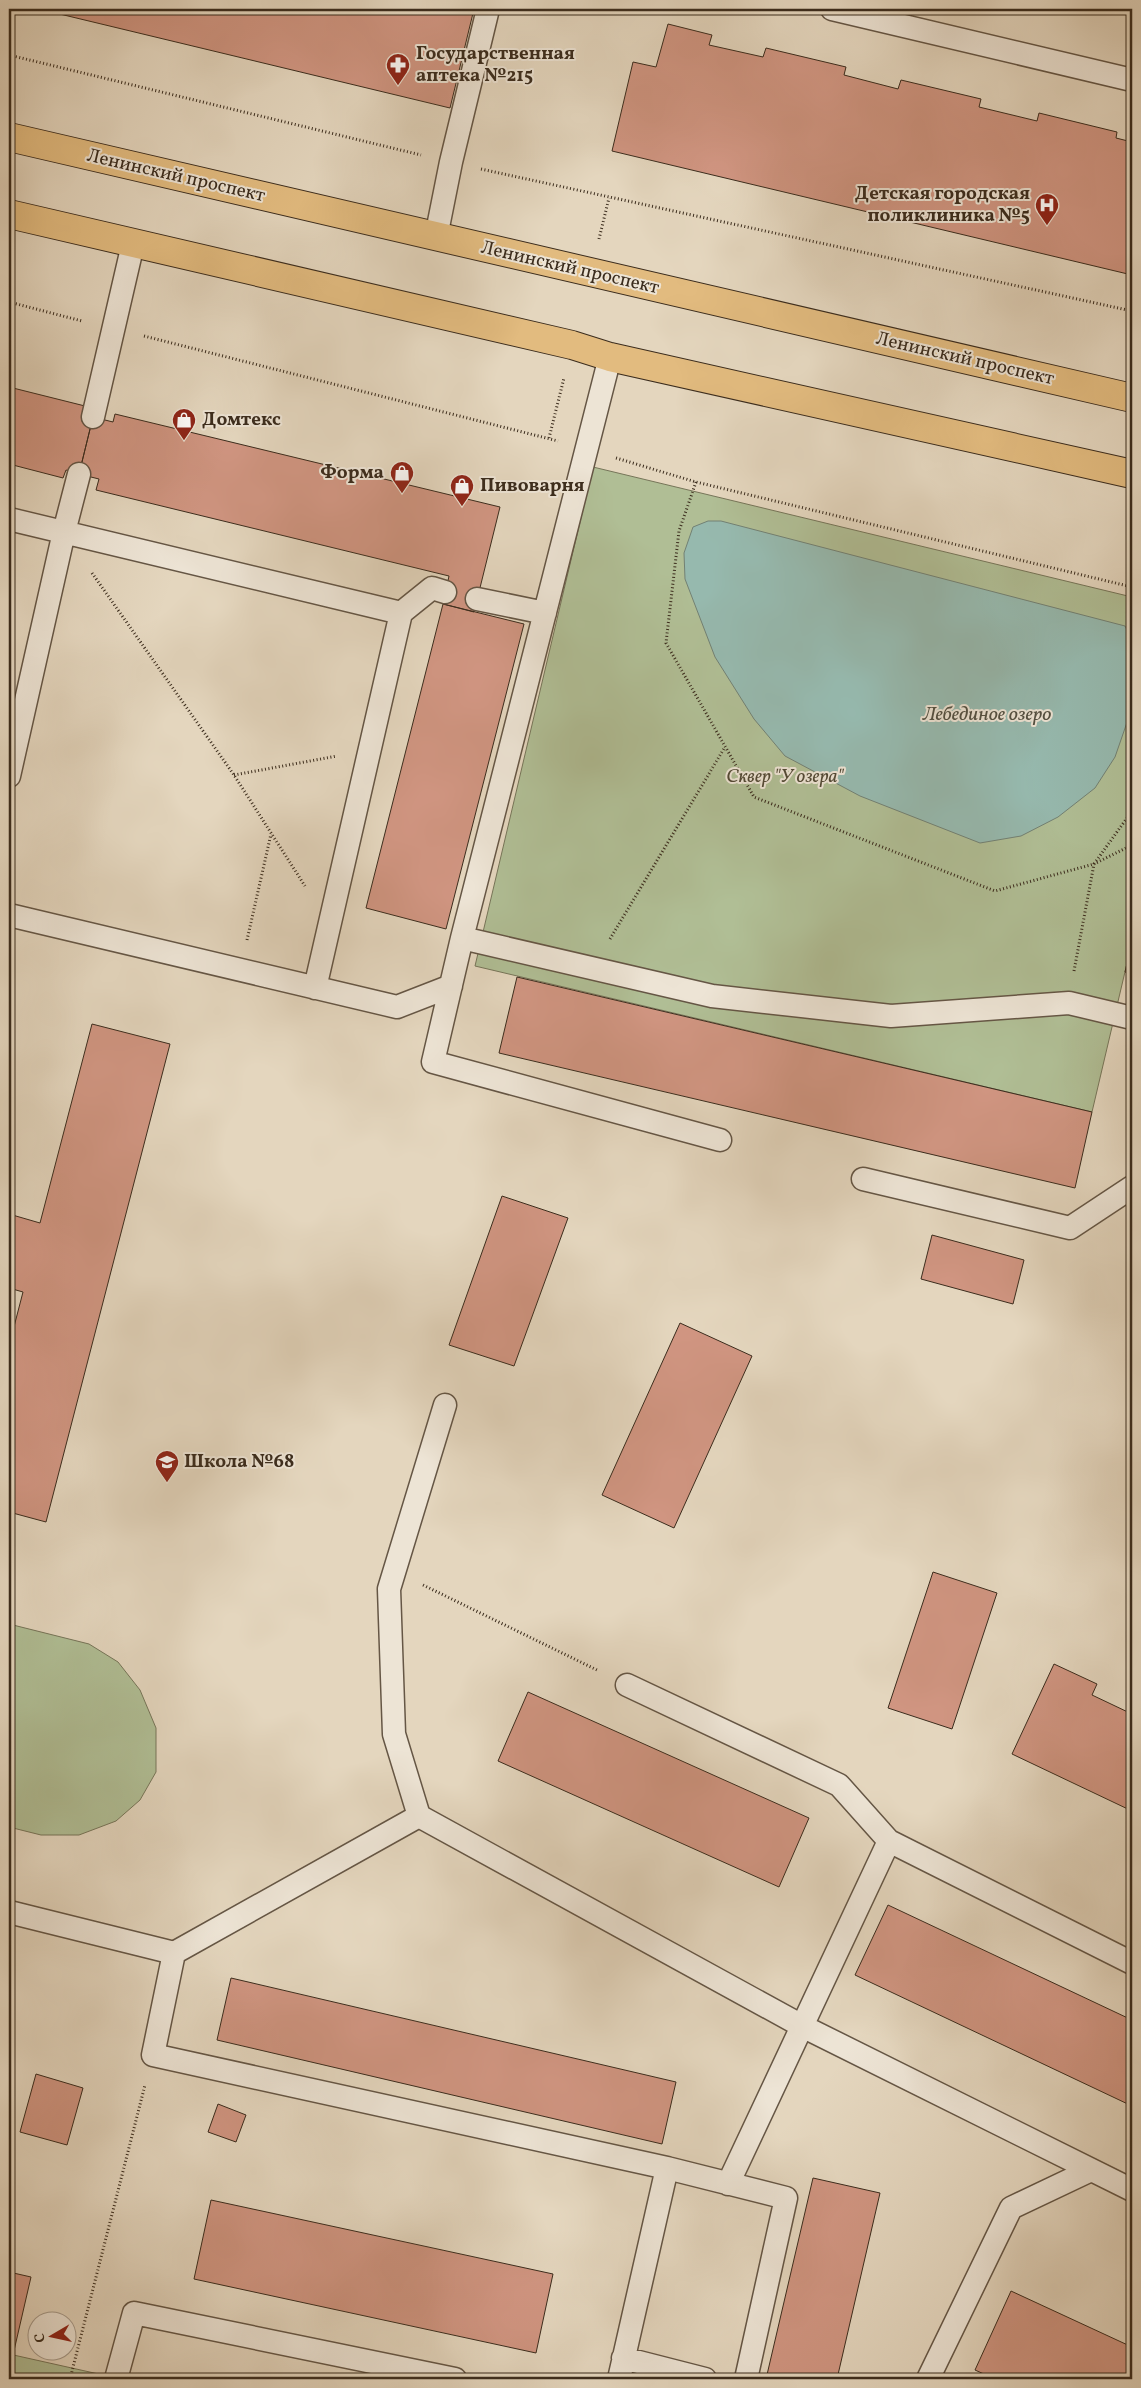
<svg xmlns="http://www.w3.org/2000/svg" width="1141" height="2388" viewBox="0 0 1141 2388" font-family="Vollkorn,serif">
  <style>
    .green { fill: #b0be95; stroke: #767559 }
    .water { fill: #96b9ae; stroke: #728174 }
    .building { fill: #d09581; stroke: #3b2c1d }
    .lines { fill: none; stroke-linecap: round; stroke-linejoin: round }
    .service-casing { stroke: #655645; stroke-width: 25 }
    .primary-casing { stroke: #3b2c1d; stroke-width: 30 }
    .path { stroke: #3b2c1d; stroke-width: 3; stroke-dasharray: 1 2.5; stroke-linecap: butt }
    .service { stroke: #ede4d5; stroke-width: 22 }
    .primary { stroke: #e2bb7f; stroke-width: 28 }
    .labels { text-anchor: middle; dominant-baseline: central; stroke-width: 4; stroke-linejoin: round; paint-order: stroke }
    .poi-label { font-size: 19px; font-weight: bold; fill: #3b2c1d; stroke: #ede4d5; text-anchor: start }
    .street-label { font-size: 19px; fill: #3b2c1d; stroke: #ede4d5 }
    .park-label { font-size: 19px; font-style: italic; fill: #524935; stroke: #ede4d5 }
    .water-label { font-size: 20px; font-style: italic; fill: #524f41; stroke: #ede4d5 }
  </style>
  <rect width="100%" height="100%" fill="#e4d6be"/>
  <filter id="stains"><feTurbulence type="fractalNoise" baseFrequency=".004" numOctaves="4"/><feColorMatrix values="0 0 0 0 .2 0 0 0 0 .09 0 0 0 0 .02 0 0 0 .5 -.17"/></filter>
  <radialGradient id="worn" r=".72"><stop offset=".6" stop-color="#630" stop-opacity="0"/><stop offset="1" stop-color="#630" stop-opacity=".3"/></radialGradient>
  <!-- green -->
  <path class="green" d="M593,467L1132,597V942L1092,1112L475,966Z
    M9,1624L89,1644L118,1662L140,1690L156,1728V1772L140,1800L116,1821L79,1835H41L9,1827Z
    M9,2354L121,2379H9Z"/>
  <!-- water -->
  <path class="water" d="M708,521H721L1125,626L1132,640V708L1115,757L1095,788L1058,817L1021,836L980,843L860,796L785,756L754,719L715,657L685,579L684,553L693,527Z"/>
  <!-- building -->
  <path class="building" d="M39,9H474L450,108Z
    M668,24L712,35L709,45L763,57L766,48L846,67L844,75L898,89L901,80L981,99L979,107L1037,121L1039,113L1117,132L1116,138L1132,142V275L612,151L633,62L656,67Z
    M9,387L85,406L93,417L79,474L66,470L63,478L9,464Z
    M115,414L500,507L474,612L443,604L449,576L96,490L99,479L79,474L93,417L113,422Z
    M443,604L524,624L446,929L366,908Z
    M1132,942V974L1125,972Z
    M517,977L1092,1112L1075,1188L499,1053Z
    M92,1024L170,1044L46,1522L9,1512V1346L23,1292L9,1288V1214L40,1223Z
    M502,1196L568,1218L514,1366L449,1345Z
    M932,1235L1024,1260L1013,1304L921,1279Z
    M680,1323L752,1356L674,1528L602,1495Z
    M933,1572L997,1593L952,1729L888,1708Z
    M1054,1664L1097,1684L1092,1695L1132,1714V1811L1012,1754Z
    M528,1692L809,1818L779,1887L498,1761Z
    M888,1905L1132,2020V2106L855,1975Z
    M231,1978L676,2082L662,2144L217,2040Z
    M36,2074L83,2088L67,2145L20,2132Z
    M218,2104L246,2115L236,2142L208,2132Z
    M813,2178L880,2193L837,2379H766Z
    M211,2200L553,2274L536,2353L194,2279Z
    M9,2272L31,2277L13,2355L9,2354Z
    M1011,2291L1132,2347V2379H995L975,2370Z"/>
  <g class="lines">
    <!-- service casing -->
    <g class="service-casing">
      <path id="service" d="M832,9L1132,80
        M436,237L451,162L488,9
        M610,357L462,938L433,1062L720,1140
        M93,417L133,244
        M9,519L401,613L432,588L445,592
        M477,599L545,613
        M9,776L64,532L79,474
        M9,915L397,1007L451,986
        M462,938L712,996L891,1016L1069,1003L1132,1018
        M315,988L401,613
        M863,1179L1070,1228L1132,1187
        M445,1405L389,1589L394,1734L419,1816L802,2026L1132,2190
        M627,1685L839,1785L889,1841L1132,1963
        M9,1912L174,1953L419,1816
        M174,1953L153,2055L667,2168L786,2198L746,2379
        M728,2184L889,1841
        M623,2358L705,2379
        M116,2379L134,2313L455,2379
        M619,2379L667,2168
        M928,2379L1011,2208L1091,2170"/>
    </g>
    <!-- primary casing -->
    <g class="primary-casing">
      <path id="primary" d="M9,137L1132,398
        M9,214L572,345L610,357L1132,474"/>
    </g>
    <!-- path -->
    <path class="path" d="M9,55L421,155
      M481,169L1132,311
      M599,239L609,198
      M9,302L82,321
      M144,336L558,441
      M549,438L564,378
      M616,458L696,482L1132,587
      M696,482L679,531L666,643L754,797L995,891L1094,864L1132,811
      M92,573L234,775L305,886
      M234,775L337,756
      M610,939L725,747
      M247,940L271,834
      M1074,971L1094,864L1132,845
      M423,1585L599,1671
      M70,2379L145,2085"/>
    <!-- service -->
    <use href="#service" class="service"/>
    <!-- primary -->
    <use href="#primary" class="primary"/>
  </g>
  <!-- icons -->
  <defs>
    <g id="pharmacy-pin" transform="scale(1.25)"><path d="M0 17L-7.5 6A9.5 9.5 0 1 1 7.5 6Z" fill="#8f2418" stroke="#ede4d5"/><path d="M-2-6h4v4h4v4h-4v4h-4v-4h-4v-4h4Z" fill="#fff"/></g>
    <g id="hospital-pin" transform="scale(1.25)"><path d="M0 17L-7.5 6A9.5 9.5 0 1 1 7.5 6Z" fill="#8f2418" stroke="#ede4d5"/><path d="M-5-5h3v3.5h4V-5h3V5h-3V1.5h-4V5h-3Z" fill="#fff"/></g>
    <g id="shop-pin" transform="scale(1.25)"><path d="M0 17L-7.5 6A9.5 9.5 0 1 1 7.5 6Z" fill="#8f2418" stroke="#ede4d5"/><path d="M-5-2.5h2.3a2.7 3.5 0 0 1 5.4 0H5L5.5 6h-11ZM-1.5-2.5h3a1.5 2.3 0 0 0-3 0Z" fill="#fff"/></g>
    <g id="school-pin" transform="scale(1.25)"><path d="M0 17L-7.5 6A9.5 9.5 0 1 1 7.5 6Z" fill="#8f2418" stroke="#ede4d5"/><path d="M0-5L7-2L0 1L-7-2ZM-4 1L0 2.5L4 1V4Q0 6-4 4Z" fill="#fff"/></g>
  </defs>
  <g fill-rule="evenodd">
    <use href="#pharmacy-pin" x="398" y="65"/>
    <use href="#hospital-pin" x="1047" y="205"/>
    <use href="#shop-pin" x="184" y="420"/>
    <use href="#shop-pin" x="402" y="473"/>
    <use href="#shop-pin" x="462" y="486"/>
    <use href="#school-pin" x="167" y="1462"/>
  </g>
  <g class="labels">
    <!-- poi labels -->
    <g class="poi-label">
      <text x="416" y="54">Государственная<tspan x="416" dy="22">аптека №215</tspan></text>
      <text x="1030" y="194" text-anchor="end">Детская городская<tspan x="1030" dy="22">поликлиника №5</tspan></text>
      <text x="202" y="420">Домтекс</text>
      <text x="384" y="473" text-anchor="end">Форма</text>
      <text x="480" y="486">Пивоварня</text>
      <text x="184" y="1462">Школа №68</text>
    </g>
    <!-- street labels -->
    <g class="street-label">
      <text transform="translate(176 176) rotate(13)">Ленинский проспект</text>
      <text transform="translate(570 268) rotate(13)">Ленинский проспект</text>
      <text transform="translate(965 359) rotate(13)">Ленинский проспект</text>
    </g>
    <!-- park labels -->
    <g class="park-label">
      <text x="785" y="777">Сквер "У озера"</text>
    </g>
    <!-- water labels -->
    <g class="water-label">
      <text x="987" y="715">Лебединое озеро</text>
    </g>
  </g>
  <!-- margin -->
  <rect width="1141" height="2388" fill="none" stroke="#e4d6be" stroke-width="30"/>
  <rect x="10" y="10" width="1121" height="2368" fill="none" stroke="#3b2c1d" stroke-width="2.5"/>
  <rect x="15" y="15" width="1111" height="2358" fill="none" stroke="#3b2c1d"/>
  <!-- north arrow -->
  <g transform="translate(52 2336) rotate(261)"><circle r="24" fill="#ede4d5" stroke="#a69a8b"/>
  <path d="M0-4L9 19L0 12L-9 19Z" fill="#8f2418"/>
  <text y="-8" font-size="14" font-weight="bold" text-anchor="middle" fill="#3b2c1d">С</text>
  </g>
  <rect width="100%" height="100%" filter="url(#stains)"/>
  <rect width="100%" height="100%" fill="url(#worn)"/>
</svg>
